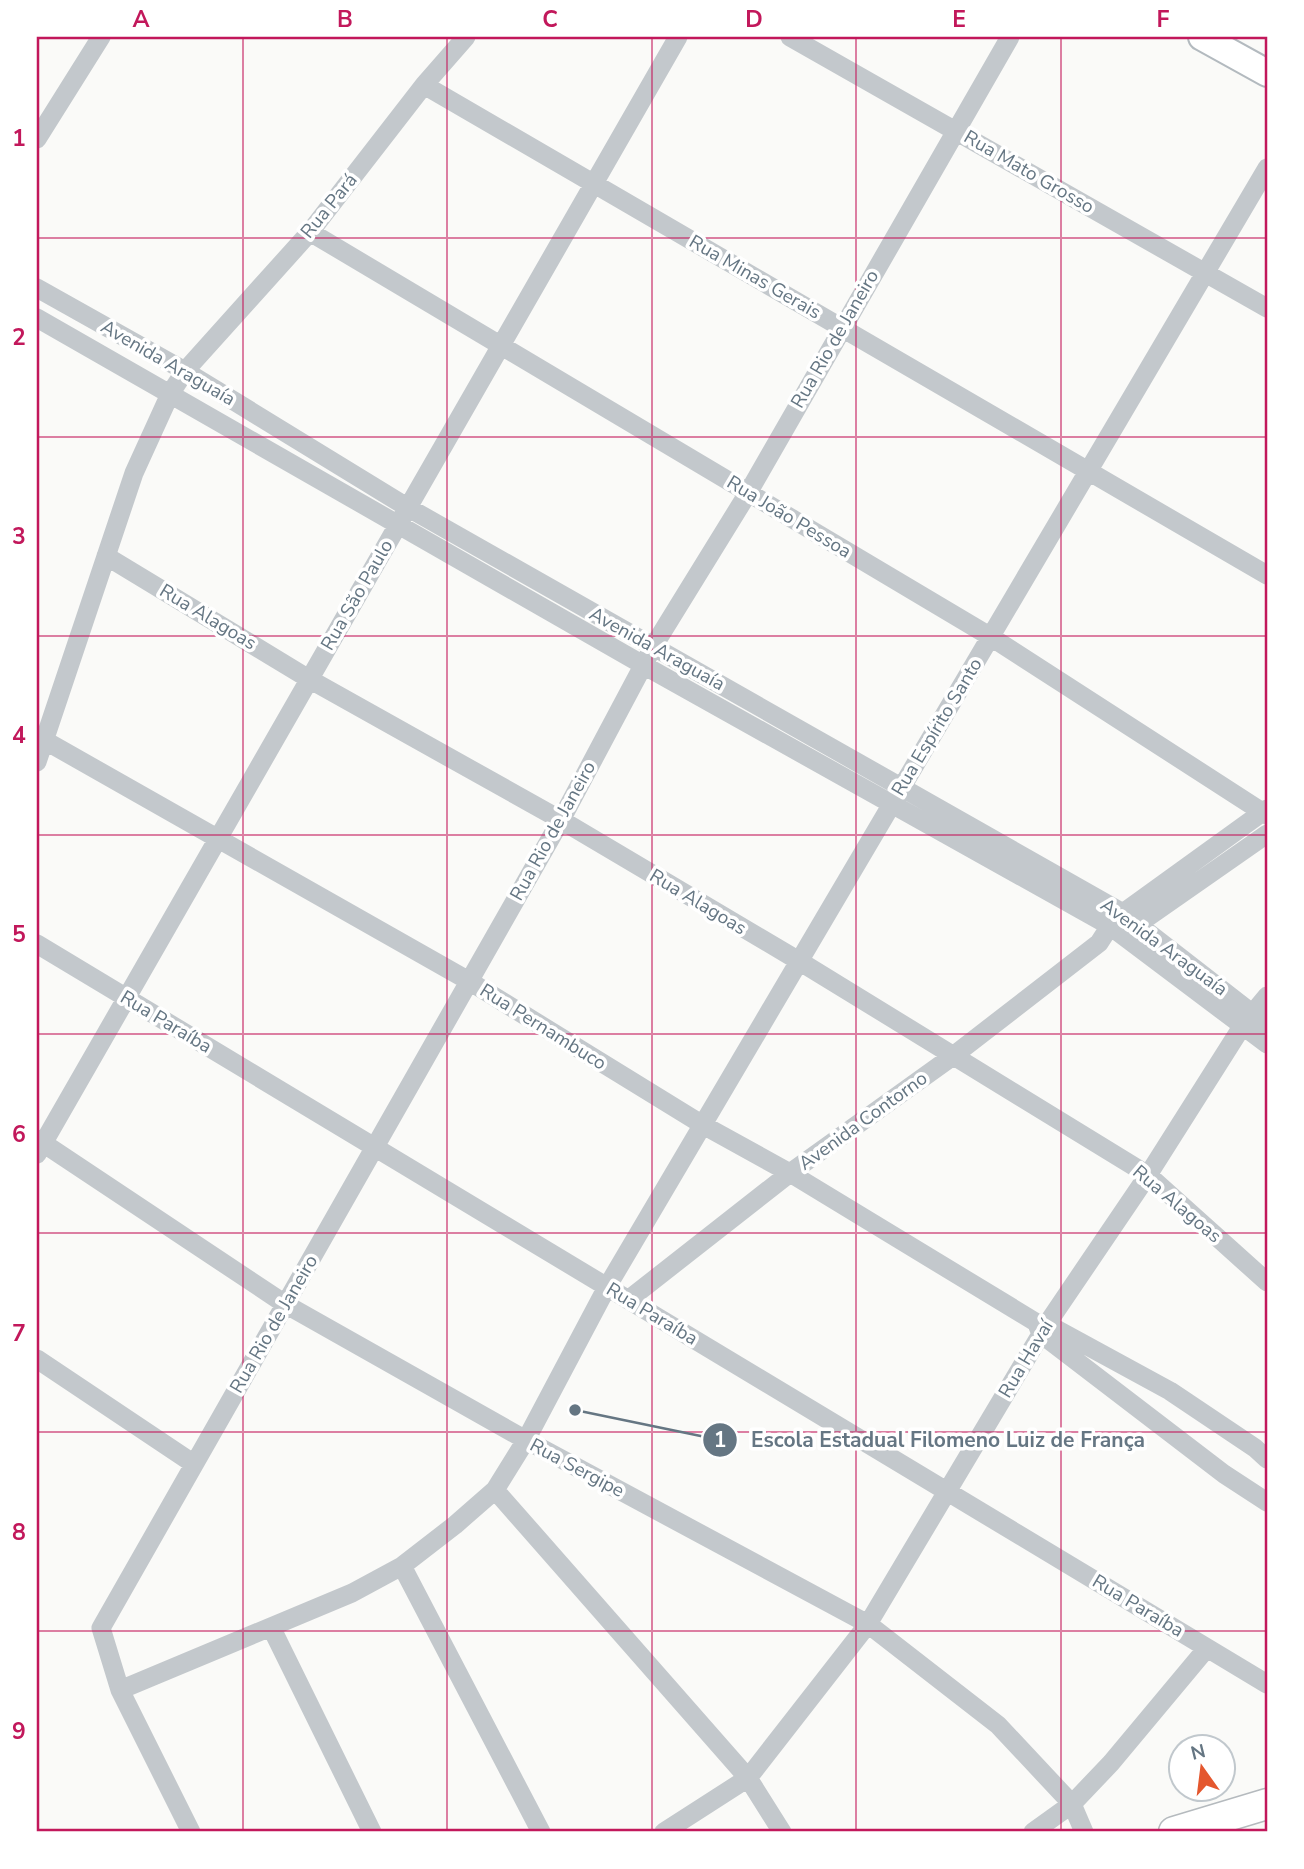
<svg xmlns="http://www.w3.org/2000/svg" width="1304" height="1869" viewBox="0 0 1304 1869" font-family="'Nunito Sans',sans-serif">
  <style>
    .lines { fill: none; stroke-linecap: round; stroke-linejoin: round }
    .secondary-casing { stroke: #b3babf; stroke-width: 30 }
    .primary-casing { stroke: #b5babe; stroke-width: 33 }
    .street { stroke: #c3c8cc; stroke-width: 19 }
    .secondary { stroke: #fff; stroke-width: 26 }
    .primary { stroke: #fff; stroke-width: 30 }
    .grid { fill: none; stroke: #c2185b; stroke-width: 2; stroke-opacity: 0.55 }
    .labels { text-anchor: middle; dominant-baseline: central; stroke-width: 7; stroke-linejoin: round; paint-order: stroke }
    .street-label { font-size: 19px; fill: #657683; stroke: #fff }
    .leader { fill: none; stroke: #657683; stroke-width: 2.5 }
    .callout-dot { fill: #657683; stroke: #fff; stroke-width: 2.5 }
    .mark-label { font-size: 21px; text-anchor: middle; font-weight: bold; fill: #fff }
    .callout-label { font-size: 21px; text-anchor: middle; font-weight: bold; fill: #657683; stroke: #fff; stroke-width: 7; stroke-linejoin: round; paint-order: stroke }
    .neatline { fill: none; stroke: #c2185b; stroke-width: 2.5 }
    .grid-label { font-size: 23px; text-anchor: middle; font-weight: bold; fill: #c2185b }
  </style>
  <rect width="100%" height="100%" fill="#fafaf8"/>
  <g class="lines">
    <!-- secondary casing -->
    <g class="secondary-casing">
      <path id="secondary" d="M1202,37L1267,73"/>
    </g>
    <!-- primary casing -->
    <g class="primary-casing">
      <path id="primary" d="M1174,1832L1267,1804"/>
    </g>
    <!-- street -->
    <path class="street" d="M790,37L1267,308
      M424,85L1267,575
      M37,139L101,37
      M310,232L991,637L1267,815
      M37,288L185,371L407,507L1123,913L1267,1025
      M37,318L645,666L1110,926L1267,1044
      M106,556L309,679L561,820L799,961L1148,1175L1267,1282
      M37,740H44L469,981L703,1125L790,1173L1037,1323L1047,1324L1170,1391L1255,1448L1267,1459
      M37,762L134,473L170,394L185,371L310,232L424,85L466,37
      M1128,931L1267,834
      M37,944L1267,1684
      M37,1139L285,1304L526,1440L868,1624L998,1725L1072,1804L1084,1832
      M37,1154L678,37
      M628,1300L790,1173L953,1056L1099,943L1110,926L1123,913L1267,809
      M1037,1324L1041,1334L1224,1474L1267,1502
      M37,1359L194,1464
      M495,1490L748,1778L782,1832
      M402,1566L541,1832
      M271,1627L372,1832
      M120,1690L352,1593L402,1566L455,1525L495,1490L526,1440L607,1287L1267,168
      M191,1832L120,1690L101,1628L561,820L653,647L748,493L1010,37
      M664,1832L748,1778L868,1624L1047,1324L1148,1175L1243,1025L1267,996
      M1033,1832L1072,1804L1111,1763L1207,1648"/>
    <!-- secondary -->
    <use href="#secondary" class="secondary"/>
    <!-- primary -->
    <use href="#primary" class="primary"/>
  </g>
  <!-- grid -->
  <path class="grid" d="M243,37V1832M447,37V1832M652,37V1832M856,37V1832M1061,37V1832M37,238H1267M37,437H1267M37,636H1267M37,835H1267M37,1034H1267M37,1233H1267M37,1432H1267M37,1631H1267"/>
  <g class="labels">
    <!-- street labels -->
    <g class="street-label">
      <text transform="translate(1029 172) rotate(30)">Rua Mato Grosso</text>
      <text transform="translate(329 206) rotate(-51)">Rua Pará</text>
      <text transform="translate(755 277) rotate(30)">Rua Minas Gerais</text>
      <text transform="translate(835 339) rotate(-60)">Rua Rio de Janeiro</text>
      <text transform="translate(168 363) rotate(30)">Avenida Araguaía</text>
      <text transform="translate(789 517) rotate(31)">Rua João Pessoa</text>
      <text transform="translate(357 595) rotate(-60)">Rua São Paulo</text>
      <text transform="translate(208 617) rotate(31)">Rua Alagoas</text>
      <text transform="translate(657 649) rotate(29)">Avenida Araguaía</text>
      <text transform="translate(937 727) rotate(-59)">Rua Espírito Santo</text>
      <text transform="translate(553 831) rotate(-61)">Rua Rio de Janeiro</text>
      <text transform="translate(698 902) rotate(31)">Rua Alagoas</text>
      <text transform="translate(1164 947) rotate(36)">Avenida Araguaía</text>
      <text transform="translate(166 1022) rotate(31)">Rua Paraíba</text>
      <text transform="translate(543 1027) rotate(32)">Rua Pernambuco</text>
      <text transform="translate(863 1121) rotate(-36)">Avenida Contorno</text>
      <text transform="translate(1177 1204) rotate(40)">Rua Alagoas</text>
      <text transform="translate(652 1314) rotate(31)">Rua Paraíba</text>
      <text transform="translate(274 1324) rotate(-60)">Rua Rio de Janeiro</text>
      <text transform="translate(1026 1359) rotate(-59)">Rua Havaí</text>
      <text transform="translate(577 1468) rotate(28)">Rua Sergipe</text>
      <text transform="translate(1138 1606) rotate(31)">Rua Paraíba</text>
    </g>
  </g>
  <!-- callouts -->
  <path class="leader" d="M575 1410L720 1440"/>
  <g class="callout-dot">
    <circle cx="575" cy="1410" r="7"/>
    <circle cx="720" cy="1440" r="18"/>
  </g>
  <g class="mark-label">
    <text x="720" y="1447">1</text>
  </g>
  <g class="callout-label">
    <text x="948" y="1447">Escola Estadual Filomeno Luiz de França</text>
  </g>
  <!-- border -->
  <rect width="1304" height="1869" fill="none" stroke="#ffffff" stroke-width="77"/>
  <!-- north arrow -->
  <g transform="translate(1202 1768) rotate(346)"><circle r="33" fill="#ffffff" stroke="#c1c8cd" stroke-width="2"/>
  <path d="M0-5L12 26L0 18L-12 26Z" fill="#e4572e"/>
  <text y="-10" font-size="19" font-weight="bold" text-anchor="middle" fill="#657683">N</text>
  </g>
  <rect x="38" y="38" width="1228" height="1792" class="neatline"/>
  <g class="grid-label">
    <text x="141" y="27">A</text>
    <text x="345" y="27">B</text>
    <text x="550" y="27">C</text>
    <text x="754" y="27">D</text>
    <text x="959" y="27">E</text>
    <text x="1163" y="27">F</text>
    <text x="19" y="146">1</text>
    <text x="19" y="345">2</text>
    <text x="19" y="544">3</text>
    <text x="19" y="743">4</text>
    <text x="19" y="942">5</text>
    <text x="19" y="1142">6</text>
    <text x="19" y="1341">7</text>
    <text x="19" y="1540">8</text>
    <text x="19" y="1739">9</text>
  </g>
</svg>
